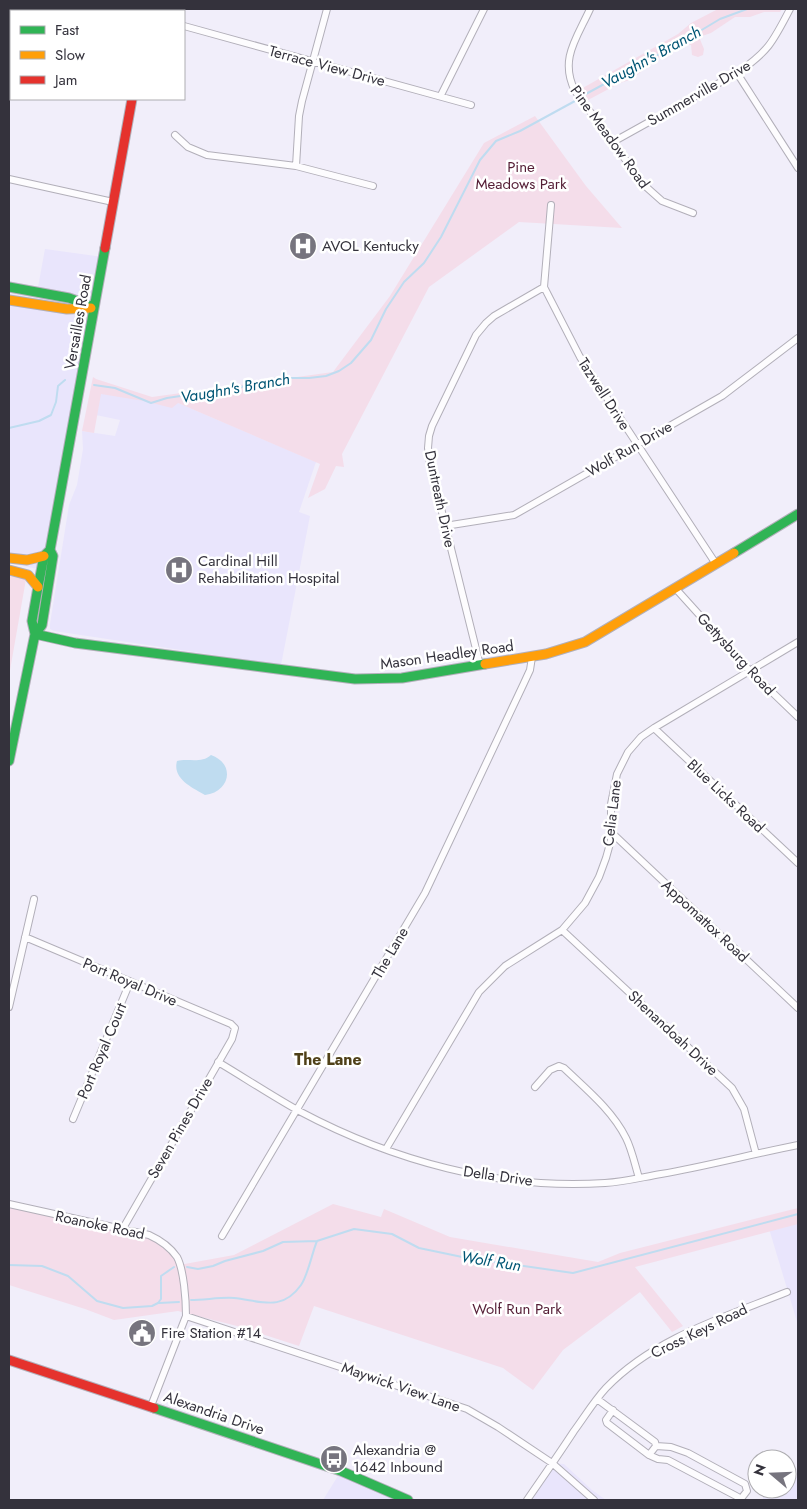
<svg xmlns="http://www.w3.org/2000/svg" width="807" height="1509" viewBox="0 0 807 1509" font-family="Jost,sans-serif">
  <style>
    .built { fill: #e9e5fc }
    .green { fill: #f4ddea }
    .water { fill: #bfdcf0 }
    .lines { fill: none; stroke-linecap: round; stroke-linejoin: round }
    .stream { stroke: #bfdcf0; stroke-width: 2 }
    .street-casing { stroke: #b2afb9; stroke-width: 8 }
    .fast-casing { stroke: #b2afb9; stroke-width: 11 }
    .slow-casing { stroke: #b2afb9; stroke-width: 11 }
    .jam-casing { stroke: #b2afb9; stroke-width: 11 }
    .street { stroke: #fdfcfe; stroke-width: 6 }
    .fast { stroke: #30b455; stroke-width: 9 }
    .slow { stroke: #ff9f0a; stroke-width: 9 }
    .jam { stroke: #e5322d; stroke-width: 9 }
    .labels { text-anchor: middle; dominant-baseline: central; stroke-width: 5; stroke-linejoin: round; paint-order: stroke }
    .street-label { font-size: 15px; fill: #34323c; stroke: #fff }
    .park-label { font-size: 15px; fill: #541d35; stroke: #fff }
    .poi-label { font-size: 15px; fill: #34323c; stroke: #fff; text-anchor: start }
    .water-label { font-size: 16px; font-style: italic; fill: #005574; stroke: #fff }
    .neighbourhood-label { font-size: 16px; font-weight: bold; fill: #4f4018; stroke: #fff }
  </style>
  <rect width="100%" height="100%" fill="#f1eefa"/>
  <!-- built -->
  <path class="built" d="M45,249L103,257L47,571L9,563V293L36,298Z
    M101,390L178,403L316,462L299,512L310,516L281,665L54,631L50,629V624L69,505L77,485L83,449L82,431L115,436L120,420L96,415Z
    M798,1214V1325L767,1222Z
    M552,1463L564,1464L592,1490L606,1500H527Z
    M341,1471L407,1500H323Z
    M798,1476V1500H763V1489H787V1480Z"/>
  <!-- green -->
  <path class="green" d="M718,9H782L780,12H764L750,17H735L711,33L699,37L704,49L703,55L698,57L692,55L691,45H685L654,60L633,79L620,83L588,100L581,89L678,34L691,23Z
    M535,116L586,186L622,228L519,222L429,287L342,454L344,467L336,466L325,489L308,498L320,464L178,403L172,408L144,401L101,394L94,433L82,431L93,377L96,379L152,397L333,372L390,296L484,143Z
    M9,576L26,579L9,676Z
    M9,1204L143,1233L170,1249L179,1265L234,1255L333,1204L381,1217L384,1209L450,1237L598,1262L620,1253L798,1208V1224L635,1267L683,1326L672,1332L640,1292L563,1350L533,1390L503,1368L314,1306L299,1346L237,1326L178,1311L114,1320L85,1309L9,1285Z"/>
  <!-- water -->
  <path class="water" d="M211,755C236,764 230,792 205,795C193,788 172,779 177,761C188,758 201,764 211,755Z"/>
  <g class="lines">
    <!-- stream -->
    <path class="stream" d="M584,95L685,40L720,19L747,9
      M94,385L115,388L151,403L167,398L241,387L278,378H309L326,376L339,371L351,363L371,340L386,309L404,282L424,263L441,237L480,160L496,141L520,131L575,101
      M9,428L39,421L51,415L56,402L58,386L65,380
      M9,1265L42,1266L68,1276L97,1301L123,1308L152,1306L158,1303L161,1299V1276L174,1267
      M187,1267L198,1269L213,1266L225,1261L263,1251L283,1242L317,1241L354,1229L392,1234L419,1248L467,1258L573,1273L798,1214
      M191,1300C204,1300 222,1297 234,1298C261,1301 282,1312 301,1285C308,1275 312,1253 317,1241
      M159,1303L179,1302"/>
    <!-- street casing -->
    <g class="street-casing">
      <path id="street" d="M590,9C577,38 559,59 575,91L644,185L662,201L693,213
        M184,26L471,105
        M9,51L11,52
        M737,73L798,168
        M441,95L484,9
        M175,135L188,147L207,155L296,166L373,186
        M613,142L737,73C768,52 773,42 790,9
        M296,166L299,116L302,101L327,9
        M9,179L113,202
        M551,205L544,287L580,357L716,564
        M445,526L514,515L722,396L798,338
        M676,589L750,671L798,717
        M480,665L430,464L428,448L429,436L432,426L476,335L486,323L494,316L544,287
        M654,728L798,863
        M612,833L798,1008
        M562,930L732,1088L744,1109L756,1154
        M25,937L231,1024L235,1028L232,1039L122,1230
        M9,1007L34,899
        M218,1062C245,1078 272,1096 299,1111C393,1161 499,1190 605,1183C624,1182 643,1177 661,1174C707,1166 752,1154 798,1145
        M535,1087L550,1070L559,1066L564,1068C586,1089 612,1110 626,1138C632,1150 635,1165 639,1178
        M73,1119L130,982
        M386,1149L479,992L505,966L562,930L585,903L599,877L606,858L611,840V804L617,774L628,752L641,737L654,728L798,642
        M9,1204L149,1235C160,1240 170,1247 177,1257C184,1270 186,1301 186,1316L151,1406
        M222,1236L425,893L524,683L530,670L532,657
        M186,1316L467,1409L498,1427L552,1463L594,1500
        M597,1399L655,1442L656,1446L649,1455L658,1459L668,1460L738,1497L739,1500
        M613,1410L606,1420L607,1423L649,1455
        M656,1446L671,1447L688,1453L745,1484L747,1491L740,1500
        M527,1500C543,1477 559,1454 574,1431C585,1416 594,1401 606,1388C654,1338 725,1317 787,1292"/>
    </g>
    <!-- fast casing -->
    <g class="fast-casing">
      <path id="fast" d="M9,287L69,298L94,307
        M734,553L798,514
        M35,634L75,643L355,679L402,678L485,664
        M35,634L32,621L38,587L44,556L50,550L105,248
        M9,761L35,634L42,625L53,556L50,550
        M154,1408L341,1471L408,1500"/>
    </g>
    <!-- slow casing -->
    <g class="slow-casing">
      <path id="slow" d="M9,300L67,309L91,308
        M9,558L27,560L44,556
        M9,570L28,575L38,587
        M485,664L546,654L585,642L734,553"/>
    </g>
    <!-- jam casing -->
    <g class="jam-casing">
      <path id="jam" d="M148,11L149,9
        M105,248L132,99
        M9,1360L154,1408"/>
    </g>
    <!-- street -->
    <use href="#street" class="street"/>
    <!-- fast -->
    <use href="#fast" class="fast"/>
    <!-- slow -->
    <use href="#slow" class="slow"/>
    <!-- jam -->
    <use href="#jam" class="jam"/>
  </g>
  <!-- icons -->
  <defs>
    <g id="hospital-disc" transform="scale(1.4375)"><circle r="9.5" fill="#76747e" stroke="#fff"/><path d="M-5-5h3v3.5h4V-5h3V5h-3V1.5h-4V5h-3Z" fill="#fff"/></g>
    <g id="civic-disc" transform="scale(1.4375)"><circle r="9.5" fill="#76747e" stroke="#fff"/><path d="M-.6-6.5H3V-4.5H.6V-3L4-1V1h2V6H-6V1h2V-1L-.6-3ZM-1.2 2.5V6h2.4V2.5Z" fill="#fff"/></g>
    <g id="bus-disc" transform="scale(1.4375)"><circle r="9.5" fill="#76747e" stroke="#fff"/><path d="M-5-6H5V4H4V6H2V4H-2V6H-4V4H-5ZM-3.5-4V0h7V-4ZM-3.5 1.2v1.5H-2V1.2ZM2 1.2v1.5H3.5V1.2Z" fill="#fff"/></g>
  </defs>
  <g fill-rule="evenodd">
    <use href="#hospital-disc" x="303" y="246"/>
    <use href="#hospital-disc" x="179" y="570"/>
    <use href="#civic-disc" x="142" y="1333"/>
    <use href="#bus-disc" x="334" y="1459"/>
  </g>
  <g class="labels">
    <!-- street labels -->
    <g class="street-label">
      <text transform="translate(327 66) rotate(15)">Terrace View Drive</text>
      <text transform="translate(699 93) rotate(-30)">Summerville Drive</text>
      <text transform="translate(610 137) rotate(54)">Pine Meadow Road</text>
      <text transform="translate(78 322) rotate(-80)">Versailles Road</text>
      <text transform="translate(604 394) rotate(57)">Tazwell Drive</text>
      <text transform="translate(629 449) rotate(-30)">Wolf Run Drive</text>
      <text transform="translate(440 499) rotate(78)">Duntreath Drive</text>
      <text transform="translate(736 654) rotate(47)">Gettysburg Road</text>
      <text transform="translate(447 655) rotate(-8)">Mason Headley Road</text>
      <text transform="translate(726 796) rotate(43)">Blue Licks Road</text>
      <text transform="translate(612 813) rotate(-83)">Celia Lane</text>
      <text transform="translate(705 921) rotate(43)">Appomattox Road</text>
      <text transform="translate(390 953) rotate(-60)">The Lane</text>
      <text transform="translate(130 982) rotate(23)">Port Royal Drive</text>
      <text transform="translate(673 1033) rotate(43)">Shenandoah Drive</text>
      <text transform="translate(102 1051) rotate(-67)">Port Royal Court</text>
      <text transform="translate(180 1128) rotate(-60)">Seven Pines Drive</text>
      <text transform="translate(498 1176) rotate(8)">Della Drive</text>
      <text transform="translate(100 1225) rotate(12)">Roanoke Road</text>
      <text transform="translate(699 1331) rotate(-26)">Cross Keys Road</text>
      <text transform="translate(401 1387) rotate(19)">Maywick View Lane</text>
      <text transform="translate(214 1413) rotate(19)">Alexandria Drive</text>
    </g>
    <!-- park labels -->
    <g class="park-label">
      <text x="521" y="167">Pine<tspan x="521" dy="17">Meadows Park</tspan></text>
      <text x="517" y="1309">Wolf Run Park</text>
    </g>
    <!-- poi labels -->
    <g class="poi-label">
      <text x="322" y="246">AVOL Kentucky</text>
      <text x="198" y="561">Cardinal Hill<tspan x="198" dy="17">Rehabilitation Hospital</tspan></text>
      <text x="161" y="1333">Fire Station #14</text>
      <text x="353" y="1450">Alexandria @<tspan x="353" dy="17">1642 Inbound</tspan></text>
    </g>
    <!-- water labels -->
    <g class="water-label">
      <text transform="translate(651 57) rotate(-29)">Vaughn's Branch</text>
      <text transform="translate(235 388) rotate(-10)">Vaughn's Branch</text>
      <text transform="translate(491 1261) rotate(9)">Wolf Run</text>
    </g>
    <!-- neighbourhood labels -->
    <g class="neighbourhood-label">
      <text x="328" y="1059">The Lane</text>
    </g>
  </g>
  <!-- border -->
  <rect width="807" height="1509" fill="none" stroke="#34323c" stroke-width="20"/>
  <!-- legend -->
  <rect x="10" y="10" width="175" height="90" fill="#ffffff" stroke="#aeadb1"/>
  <rect x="20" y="26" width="25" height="8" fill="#30b455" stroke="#aeadb1"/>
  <text x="55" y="35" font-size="15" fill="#34323c">Fast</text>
  <rect x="20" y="51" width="25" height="8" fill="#ff9f0a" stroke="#aeadb1"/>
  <text x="55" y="60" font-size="15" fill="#34323c">Slow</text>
  <rect x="20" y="76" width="25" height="8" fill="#e5322d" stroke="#aeadb1"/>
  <text x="55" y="85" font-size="15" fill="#34323c">Jam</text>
  <!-- north arrow -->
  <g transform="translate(772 1474) rotate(289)"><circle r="24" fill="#ffffff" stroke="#aeadb1"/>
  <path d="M0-4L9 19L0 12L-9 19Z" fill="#76747e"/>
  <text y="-8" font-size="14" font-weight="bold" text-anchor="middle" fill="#34323c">N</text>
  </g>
</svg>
